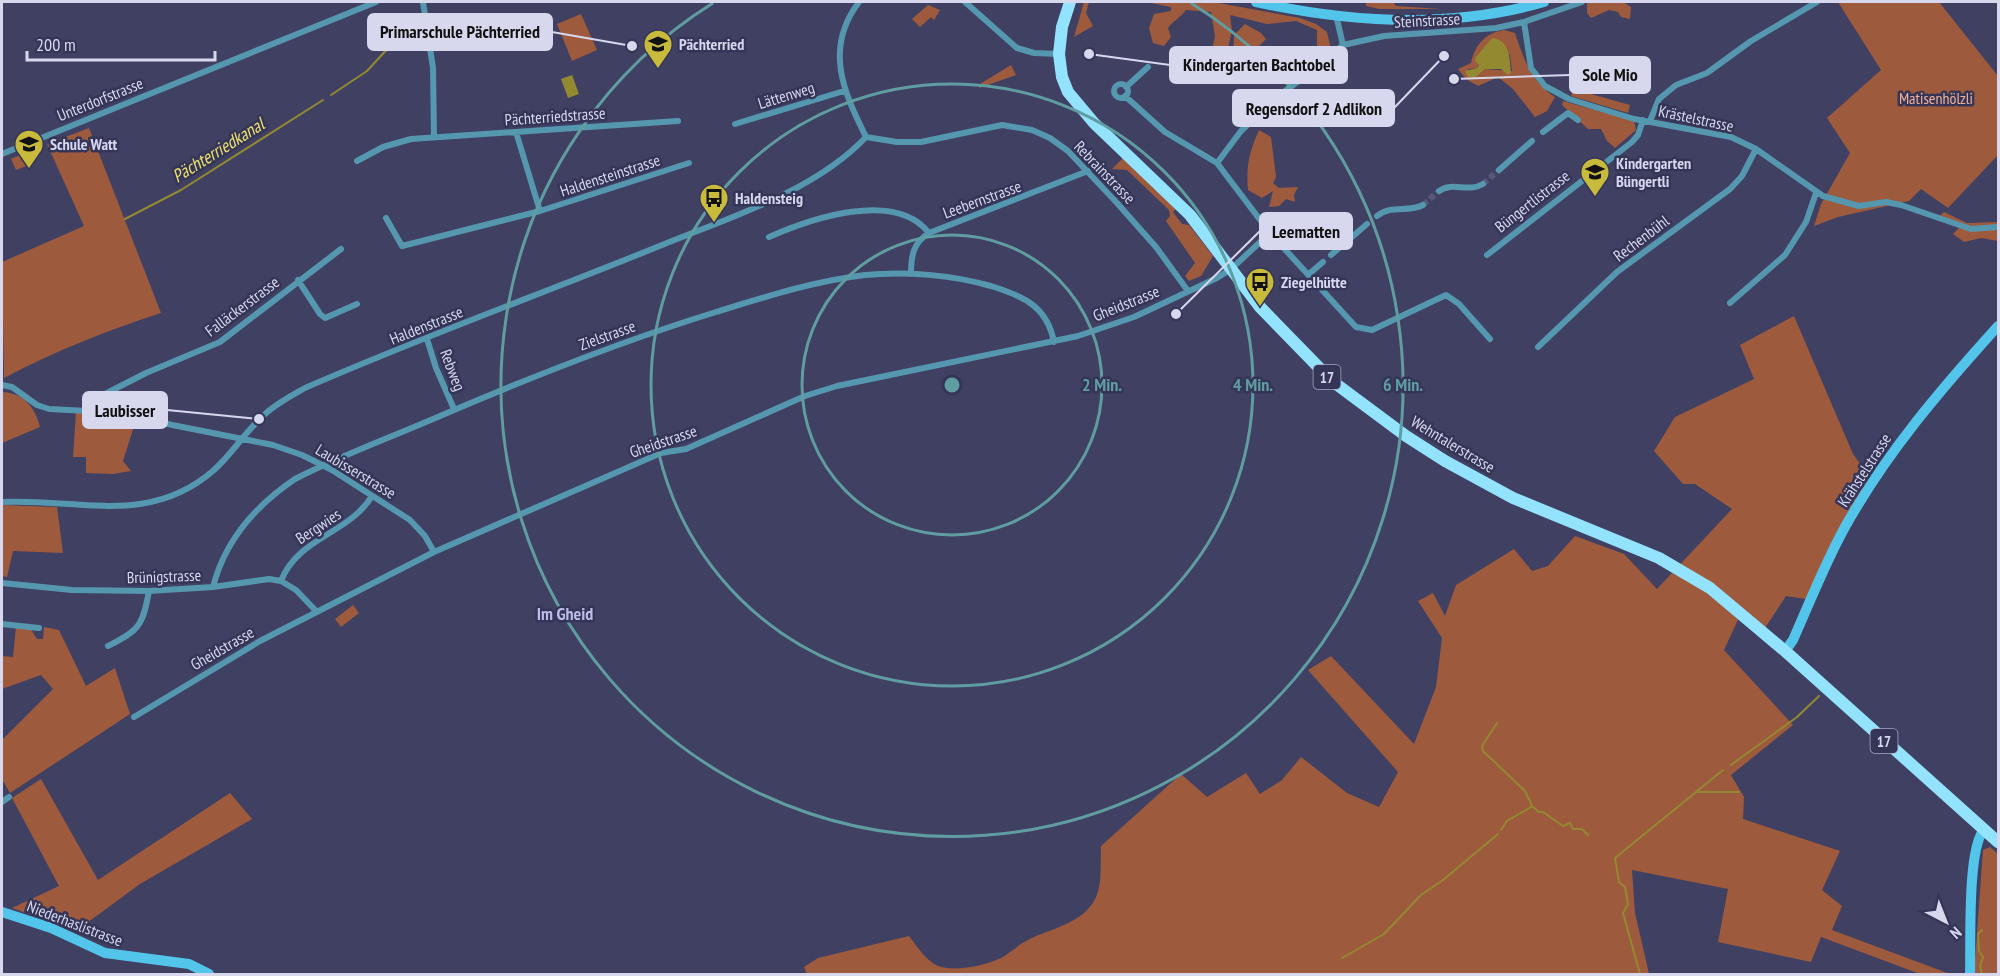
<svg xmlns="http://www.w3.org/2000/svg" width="2000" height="976" viewBox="0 0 2000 976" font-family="'PT Sans Narrow',sans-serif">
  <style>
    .green { fill: #9e5a3d; fill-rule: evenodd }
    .water { fill: #938930 }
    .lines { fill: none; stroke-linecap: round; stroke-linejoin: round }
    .stream { stroke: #938930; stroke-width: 2 }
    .street-tunnel { stroke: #575778; stroke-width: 6; stroke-dasharray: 6 3; stroke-linecap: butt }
    .street { stroke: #5597af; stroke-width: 6 }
    .secondary { stroke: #53c5eb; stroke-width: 10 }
    .primary { stroke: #93e2fe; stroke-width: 12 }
    .ring { fill: none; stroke: #5f9da1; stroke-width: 3 }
    .labels { text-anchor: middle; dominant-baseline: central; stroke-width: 5; stroke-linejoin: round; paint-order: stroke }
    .shield { fill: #353558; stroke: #a6a7c1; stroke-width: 1.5 }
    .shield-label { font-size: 15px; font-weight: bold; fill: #d7d8ee }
    .street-label { font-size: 16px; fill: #d7d8ee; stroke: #353558 }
    .poi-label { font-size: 16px; font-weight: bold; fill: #d7d8ee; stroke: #353558; text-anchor: start }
    .park-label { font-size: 16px; fill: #f2b197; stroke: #353558 }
    .water-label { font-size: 18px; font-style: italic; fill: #ede06a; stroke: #353558 }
    .neighbourhood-label { font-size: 18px; font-weight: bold; fill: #bbbde8; stroke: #353558 }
    .centre { fill: #5f9da1; stroke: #353558; stroke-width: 3 }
    .ring-label { font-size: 18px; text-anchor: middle; font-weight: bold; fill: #5f9da1; stroke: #353558; stroke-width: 5; stroke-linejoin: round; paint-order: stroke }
    .leader { fill: none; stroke: #d7d8ee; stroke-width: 2 }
    .callout-dot { fill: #d7d8ee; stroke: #353558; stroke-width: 2 }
    .callout { fill: #d7d8ee; stroke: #d7d8ee; stroke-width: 2 }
    .callout-label { font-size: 18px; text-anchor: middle; font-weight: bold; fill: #111 }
  </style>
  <rect width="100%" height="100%" fill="#404063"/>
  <!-- green -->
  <path class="green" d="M1084,2H1089L1086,13L1093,26L1074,37Z
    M1146,2H1213L1300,18L1316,24L1327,32L1330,45L1324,55L1317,46V30L1296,21L1267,24L1230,15L1232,31L1228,48L1213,46L1215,36L1211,12L1186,10C1180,18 1173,21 1168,28L1171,37L1164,46L1153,43L1149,28L1154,14L1171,11V7Z
    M1366,2H1393L1396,6L1441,9H1379L1366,6Z
    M1595,2H1623L1631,7L1630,19L1621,17L1618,12L1609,10L1591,18L1587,13V3Z
    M1838,2H1939L1998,76V155L1948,208L1921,189L1909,201L1838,217L1814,226L1821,204L1850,153L1827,118L1881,70Z
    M928,5L940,10L934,20L931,17L920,27L912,19Z
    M581,14L597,50L572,61L557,24Z
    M1245,24L1261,33L1266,39L1258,47L1264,55L1243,75L1233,65L1234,35Z
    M1504,30L1515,33C1524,60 1531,81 1555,97L1547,111L1535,117L1513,89L1498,77L1478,86L1466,79L1458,69L1471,63C1475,45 1485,33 1504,30ZM1492,38L1510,55L1512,71L1485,69L1476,77H1468V69L1477,68Z
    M1011,65L1016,75L979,88L980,84Z
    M1573,89L1630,105L1628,113L1571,96Z
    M1563,101L1634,121L1636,130L1615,148L1607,141L1601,129H1588L1562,105Z
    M89,128L161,313C106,331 55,351 4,378L2,262L84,226L47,144Z
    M1259,130L1271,137L1276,177L1273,183L1279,188L1298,187L1294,195L1295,202L1286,199L1279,206L1269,207L1273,191L1262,198L1248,190C1246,165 1249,153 1259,130Z
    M29,151L34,163L16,170L11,159Z
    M1125,156L1176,209L1173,212L1182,224L1189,225L1213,256L1201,276L1189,281L1185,276L1195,263L1166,221L1170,216L1169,210L1127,170L1112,169Z
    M1944,212L1967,223L1998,222V241L1981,238L1964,242L1953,234L1961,226L1939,217Z
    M1794,316L1853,454L1869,476L1806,599L1786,596L1765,628L1742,611L1724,650L1793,725L1731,775L1744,797L1743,819L1840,851L1822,890L1842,906L1832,930L1950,974H1920L1821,937L1811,962L1718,942L1728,889L1632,870L1635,913L1649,974H807L804,967L818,958L909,936C917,946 926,961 938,966C954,972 985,966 1001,958C1010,953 1018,945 1028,940C1049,929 1081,924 1094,901C1103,886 1100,864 1101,846L1181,774L1207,797L1246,773L1260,794L1282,780L1301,757L1347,793L1379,807L1398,772L1308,670L1331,656L1414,744L1436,687L1442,638L1418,601L1433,593L1445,616L1456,585L1514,549L1532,571L1548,566L1575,536L1624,554L1657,589L1732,509L1695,484H1683L1654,451L1675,417L1754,379L1740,345Z
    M2,392C24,393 35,407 40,427L2,443Z
    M76,412L111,414L136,420L123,461L131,471L113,474L86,473V457H73Z
    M2,505L57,507L63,553L13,551L7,577L2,576Z
    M353,605L359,613L341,627L335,619Z
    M16,627L30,628L37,639H43L44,627L59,630L86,686L115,668L130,714L10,793L2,779V740L53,689L41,675L2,689V656L13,657Z
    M41,779L98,880L230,793L252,819L140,884L76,931L12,908L59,886L12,798Z
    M1990,847L1998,854V974H1974L1983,850Z"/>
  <!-- water -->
  <path class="water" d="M1492,38C1510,39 1510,60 1511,73L1508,75L1501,69H1485L1476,77H1468L1465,71L1477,68L1479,65L1475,61L1476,57Z
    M572,75L579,94L568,98L561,79Z"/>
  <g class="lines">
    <!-- stream -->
    <path class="stream" d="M331,95L367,71L414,20
      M125,219L181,190L323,100
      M1497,723L1482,746L1483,751L1525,791L1532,806L1539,812H1543L1563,826L1570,823L1573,829H1582L1588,835
      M1731,765L1797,717L1819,696
      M1697,792H1739
      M1501,830L1507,821L1531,807
      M1982,930L1978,934L1979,951L1983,957L1980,966L1982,974
      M1342,958L1384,934L1421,895L1443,880L1498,834
      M1640,974L1623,913L1628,904L1625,887L1619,882L1615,858L1723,770"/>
    <!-- street-tunnel -->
    <path class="street-tunnel" d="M1308,74L1321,62
      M1262,111L1277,97
      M1483,184L1499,170
      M1423,205L1439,191"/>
    <!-- street -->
    <path class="street" d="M423,2L433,68L434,137
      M859,2C824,48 843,91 866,137
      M965,2L1017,48L1034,53L1059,54
      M1336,15L1343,45
      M1524,22L1531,68L1545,86L1569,99L1634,119L1731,137L1756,149L1823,196L1859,206L1886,202L1901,205L1971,229L1998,227
      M1343,45L1384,36L1496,28L1524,22L1582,2
      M1321,62L1343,45
      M1114 91a7 7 0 1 1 14 0a7 7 0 1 1-14 0Z
      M1126,87L1148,67
      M1125,96L1165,132L1217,163L1270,233L1356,327L1372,330L1446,295L1459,304L1490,339
      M1277,97L1308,74
      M1650,121L1659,99L1676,85L1707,73L1751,41L1817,2
      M735,124L844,91
      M516,132L540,211
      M1543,132L1568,113L1578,120
      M866,137L897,142H921L1002,125L1032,130L1050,138L1068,151L1117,203L1156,247L1188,291
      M2,154L376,2
      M357,161L383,147L411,139L678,121
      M1217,163L1241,131L1262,111
      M1499,170L1532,141
      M1439,191C1453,181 1468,193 1483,184
      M1377,216C1391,204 1408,213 1423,205
      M386,218L402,246L540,211L689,163
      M769,237C810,219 895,189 929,233
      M1331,255L1367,224
      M1487,255L1632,142L1638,135L1643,120
      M911,274C911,256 913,243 929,233L1088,171
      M1309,274L1323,262
      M298,280L320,314L325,318L357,304
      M1730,303L1785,255L1806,222L1816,193
      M427,339L436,368L454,409
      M1538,347L1617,272L1730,189L1742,176L1756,149
      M2,385L12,387L37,405L49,409L107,412L273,445L302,455L332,470L410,520L425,536L434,552
      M97,410L101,396L146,373L220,342L341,249
      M2,502C78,498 149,527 214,470C232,454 245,432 263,416C275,404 291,396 305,388C424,336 547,292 667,243C734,216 816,190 866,137
      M281,581C298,537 349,534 372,496
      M2,583L72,590L149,591L213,587L269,579L281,581L296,590L316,611
      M213,587C225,540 255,506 295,479C342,455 392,437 440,416C531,377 622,341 716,312C765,297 814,281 865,275C906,271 952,275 991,286C1023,296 1047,306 1054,342
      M2,624L39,628
      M108,646C139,631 143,625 149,591
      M134,717L260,641L434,552L661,453L686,449L805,396L837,386L1078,336L1134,317L1217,278L1231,269L1270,233
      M2,802L9,797"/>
    <!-- secondary -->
    <path class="secondary" d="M1256,2C1351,23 1450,29 1544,2
      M1785,651L1793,640C1810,602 1825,563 1845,527C1887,452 1941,389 1998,326
      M2,912L51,928L105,953L189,964L209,974
      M1970,974C1971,945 1967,848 1984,830"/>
    <!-- primary -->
    <path class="primary" d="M1070,2L1062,27L1059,54L1062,77L1068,92L1094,123L1190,215L1260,307L1332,381L1406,436L1445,461L1513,498L1659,558L1710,588L1785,651L1998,842"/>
  </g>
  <!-- distance rings -->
  <g class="ring">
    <circle cx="952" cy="385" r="150"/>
    <circle cx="952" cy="385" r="301"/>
    <path d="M1191 3A451 451 0 1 1 713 3"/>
  </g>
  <!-- icons -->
  <defs>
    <g id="school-pin" transform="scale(1.5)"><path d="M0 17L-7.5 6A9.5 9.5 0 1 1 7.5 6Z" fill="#c8bb3b" stroke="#353558"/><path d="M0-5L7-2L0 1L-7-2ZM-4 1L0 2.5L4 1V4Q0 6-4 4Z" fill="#111"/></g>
    <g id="bus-pin" transform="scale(1.5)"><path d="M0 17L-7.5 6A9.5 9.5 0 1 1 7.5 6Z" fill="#c8bb3b" stroke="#353558"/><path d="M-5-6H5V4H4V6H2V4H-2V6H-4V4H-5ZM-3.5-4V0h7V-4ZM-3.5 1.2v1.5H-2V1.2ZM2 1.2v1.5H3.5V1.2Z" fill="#111"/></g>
  </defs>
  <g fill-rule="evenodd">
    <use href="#school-pin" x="658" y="44"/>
    <use href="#school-pin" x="29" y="144"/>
    <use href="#school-pin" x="1595" y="172"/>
    <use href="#bus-pin" x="714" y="198"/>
    <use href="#bus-pin" x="1260" y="282"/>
  </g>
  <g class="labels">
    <!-- shield labels -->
    <g class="shield">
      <rect x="1313.5" y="365" width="27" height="24" rx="4.5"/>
      <rect x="1870.5" y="729" width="27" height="24" rx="4.5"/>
    </g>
    <g class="shield-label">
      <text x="1327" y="377">17</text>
      <text x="1884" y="741">17</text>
    </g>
    <!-- street labels -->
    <g class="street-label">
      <text transform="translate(1427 20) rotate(-3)">Steinstrasse</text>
      <text transform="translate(786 95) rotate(-17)">Lättenweg</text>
      <text transform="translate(100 99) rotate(-22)">Unterdorfstrasse</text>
      <text transform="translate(555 116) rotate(-4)">Pächterriedstrasse</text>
      <text transform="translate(1696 118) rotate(12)">Krästelstrasse</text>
      <text transform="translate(1105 172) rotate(46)">Rebrainstrasse</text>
      <text transform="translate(610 175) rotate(-18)">Haldensteinstrasse</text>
      <text transform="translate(982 199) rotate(-20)">Leebernstrasse</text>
      <text transform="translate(1532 201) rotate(-38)">Büngertlistrasse</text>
      <text transform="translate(1641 238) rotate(-37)">Rechenbühl</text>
      <text transform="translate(1126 303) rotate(-22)">Gheidstrasse</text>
      <text transform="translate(242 306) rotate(-37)">Falläckerstrasse</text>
      <text transform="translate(426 325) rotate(-22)">Haldenstrasse</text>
      <text transform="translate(607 335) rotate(-20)">Zielstrasse</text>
      <text transform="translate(453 370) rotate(69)">Rebweg</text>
      <text transform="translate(663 441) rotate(-19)">Gheidstrasse</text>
      <text transform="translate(1453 444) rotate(31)">Wehntalerstrasse</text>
      <text transform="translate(1864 470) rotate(-57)">Krähstelstrasse</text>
      <text transform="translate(356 471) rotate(31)">Laubisserstrasse</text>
      <text transform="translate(318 526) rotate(-33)">Bergwies</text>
      <text transform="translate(164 576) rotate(-2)">Brünigstrasse</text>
      <text transform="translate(222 648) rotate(-30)">Gheidstrasse</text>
      <text transform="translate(75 923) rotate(21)">Niederhaslistrasse</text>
    </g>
    <!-- poi labels -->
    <g class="poi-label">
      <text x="679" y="44">Pächterried</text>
      <text x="50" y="144">Schule Watt</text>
      <text x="1616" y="163">Kindergarten<tspan x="1616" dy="18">Büngertli</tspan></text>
      <text x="735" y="198">Haldensteig</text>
      <text x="1281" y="282">Ziegelhütte</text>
    </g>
    <!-- park labels -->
    <g class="park-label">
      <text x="1936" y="98">Matisenhölzli</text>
    </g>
    <!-- water labels -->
    <g class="water-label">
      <text transform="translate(218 150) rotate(-32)">Pächterriedkanal</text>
    </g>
    <!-- neighbourhood labels -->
    <g class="neighbourhood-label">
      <text x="565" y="613">Im Gheid</text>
    </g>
  </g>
  <circle cx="952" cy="385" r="9" class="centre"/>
  <g class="ring-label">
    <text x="1102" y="391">2 Min.</text>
    <text x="1253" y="391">4 Min.</text>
    <text x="1403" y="391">6 Min.</text>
  </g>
  <!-- callouts -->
  <path class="leader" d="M632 46L552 32M1089 54L1170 65M1454 79L1570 75M1444 56L1394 108M1176 314L1260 231M259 419L167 410"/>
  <g class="callout-dot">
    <circle cx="632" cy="46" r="6"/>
    <circle cx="1089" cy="54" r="6"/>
    <circle cx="1454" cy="79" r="6"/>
    <circle cx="1444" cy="56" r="6"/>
    <circle cx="1176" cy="314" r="6"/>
    <circle cx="259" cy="419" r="6"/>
  </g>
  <g class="callout">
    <rect x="368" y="14" width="184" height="36" rx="6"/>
    <rect x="1170" y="47" width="177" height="36" rx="6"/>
    <rect x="1570" y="57" width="80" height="36" rx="6"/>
    <rect x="1233" y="90" width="161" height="36" rx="6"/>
    <rect x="1260" y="213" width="92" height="36" rx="6"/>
    <rect x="83" y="392" width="84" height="36" rx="6"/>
  </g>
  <g class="callout-label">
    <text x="460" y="38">Primarschule Pächterried</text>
    <text x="1259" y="71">Kindergarten Bachtobel</text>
    <text x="1610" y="81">Sole Mio</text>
    <text x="1314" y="115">Regensdorf 2 Adlikon</text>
    <text x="1306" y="238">Leematten</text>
    <text x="125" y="417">Laubisser</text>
  </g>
  <!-- border -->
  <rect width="2000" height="976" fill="none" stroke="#d7d8ee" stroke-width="6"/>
  <!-- north arrow -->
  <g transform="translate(1946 922) rotate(138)" stroke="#353558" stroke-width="4.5" paint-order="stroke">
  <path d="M0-4.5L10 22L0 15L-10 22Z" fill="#d7d8ee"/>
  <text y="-9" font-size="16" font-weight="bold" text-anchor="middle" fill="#d7d8ee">N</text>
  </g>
  <!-- scale -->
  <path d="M27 51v9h188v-9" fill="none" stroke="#d7d8ee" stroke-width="3"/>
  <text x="36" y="51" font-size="18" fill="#d7d8ee" stroke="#353558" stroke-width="4.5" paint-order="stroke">200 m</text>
</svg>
